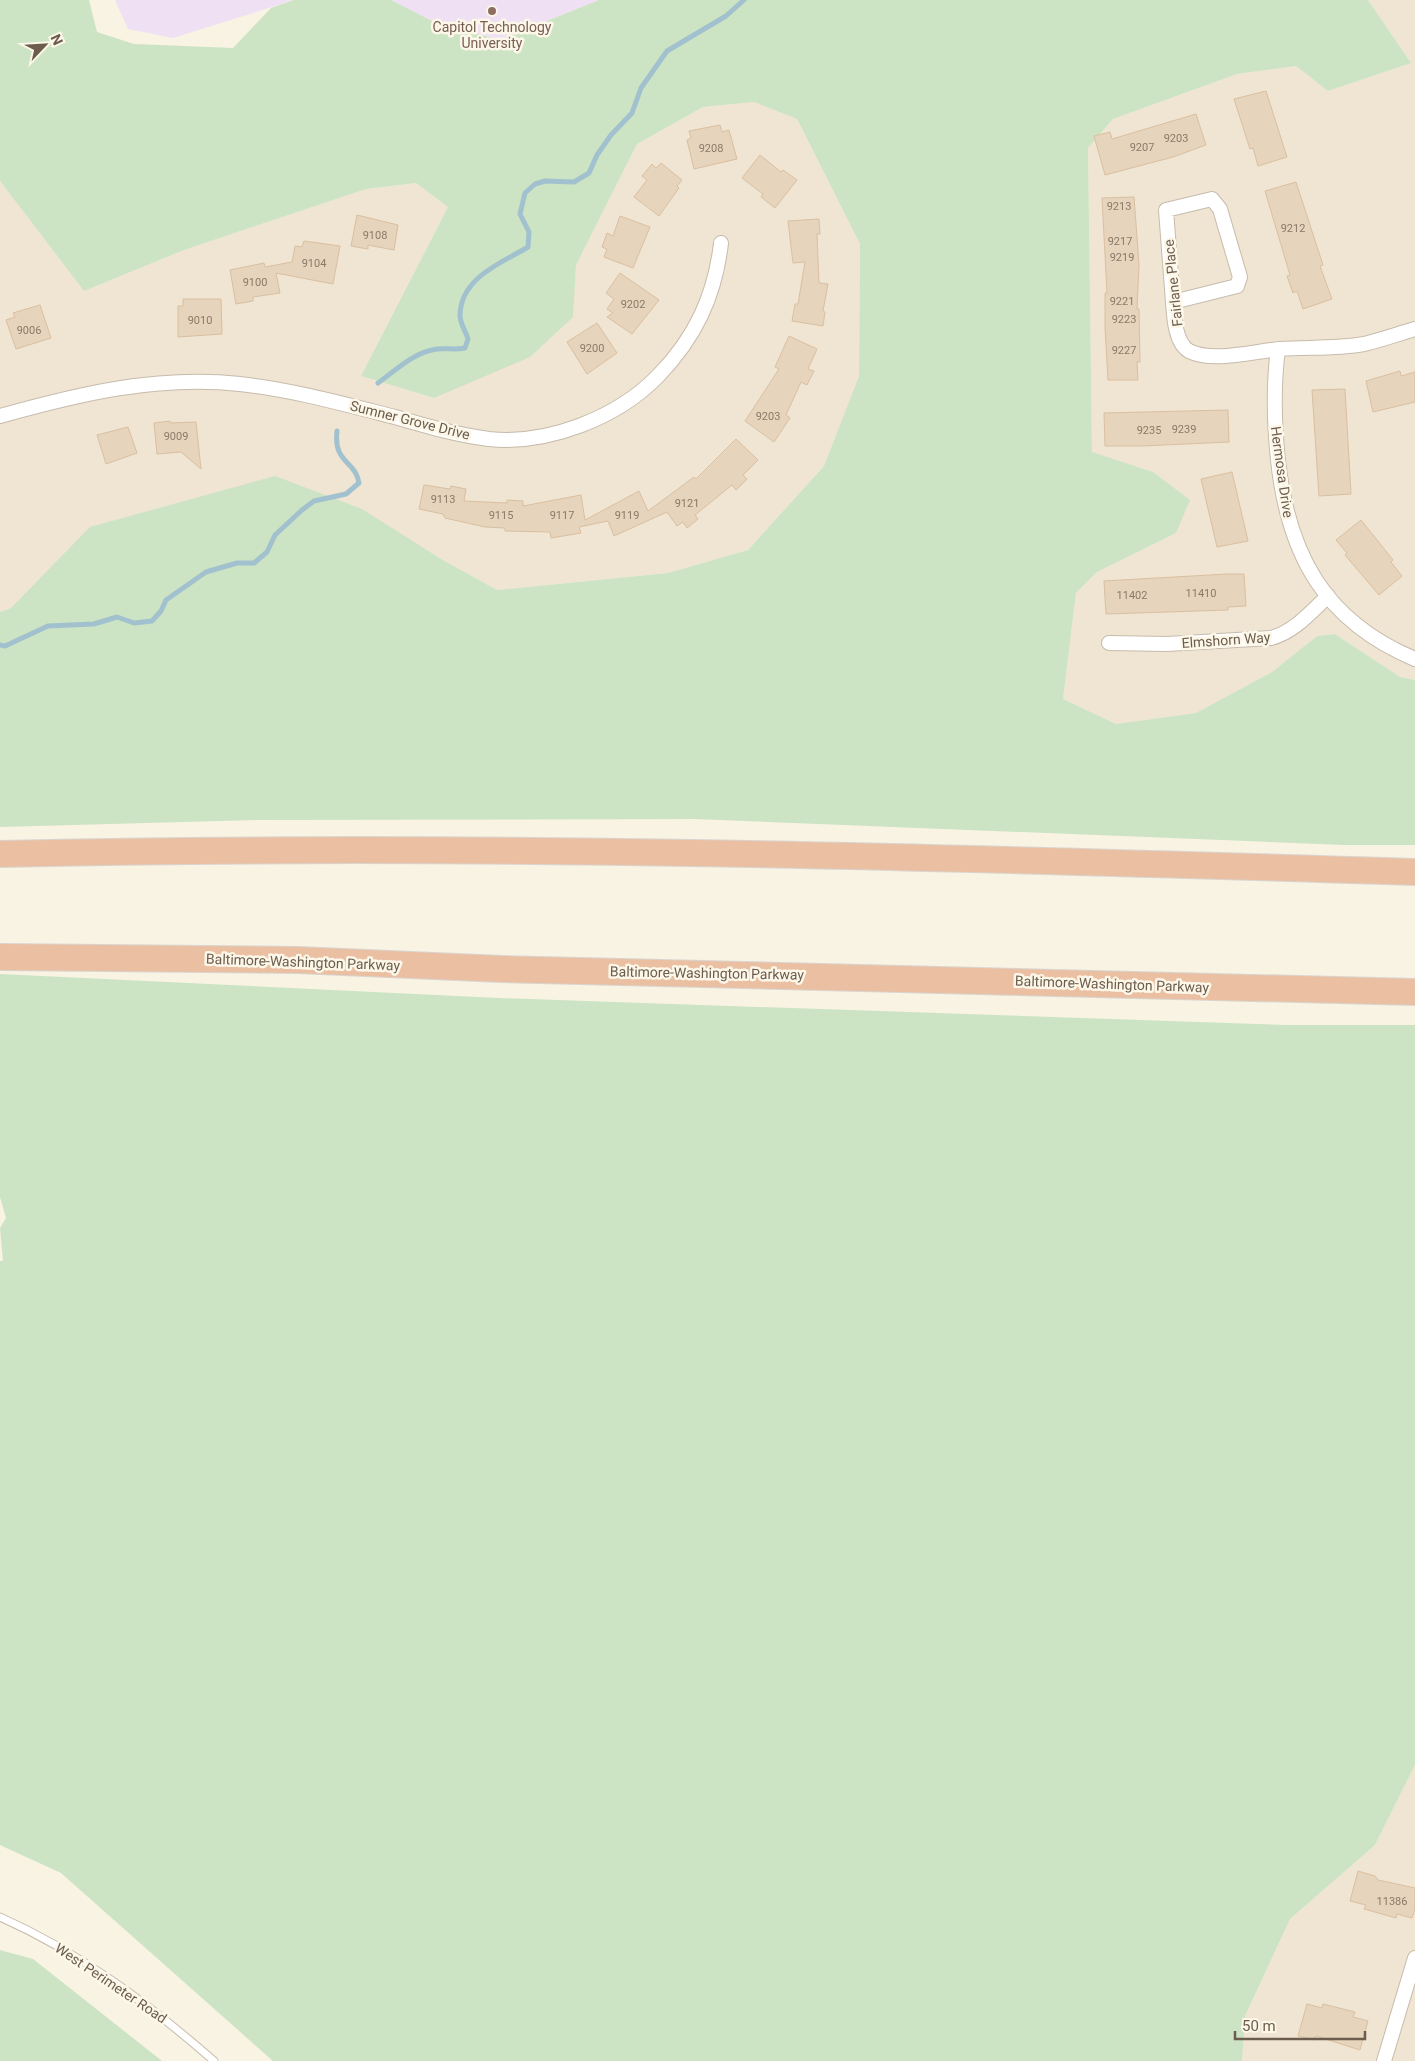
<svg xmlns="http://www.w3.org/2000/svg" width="1415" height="2061" viewBox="0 0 1415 2061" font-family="Roboto,sans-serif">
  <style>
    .residential { fill: #efe5d2 }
    .education { fill: #efe0f4 }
    .green { fill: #cce3c4 }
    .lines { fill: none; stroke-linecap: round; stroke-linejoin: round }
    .stream { stroke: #a2c1cf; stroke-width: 5 }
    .building { fill: #e7d4bc; stroke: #dabfa1 }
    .lane-casing { stroke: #c7bbac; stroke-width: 9 }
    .street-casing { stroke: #c7bbac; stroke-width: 16 }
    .highway-casing { stroke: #d9d5d1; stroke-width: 28 }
    .lane { stroke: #fff; stroke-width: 7 }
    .street { stroke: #fff; stroke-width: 14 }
    .highway { stroke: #eabfa2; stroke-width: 26 }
    .education-dot { fill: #8d6e63; stroke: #fcf7e8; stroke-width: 2 }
    .labels { text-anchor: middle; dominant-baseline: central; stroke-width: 5; stroke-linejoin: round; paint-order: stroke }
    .number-label { font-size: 11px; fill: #8b7a69 }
    .education-label { font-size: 14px; fill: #785e54; stroke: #fcf7e8 }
    .street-label { font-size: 14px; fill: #6c5c4d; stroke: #fcf7e8 }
  </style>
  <rect width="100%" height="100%" fill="#f8f3e3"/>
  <!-- residential -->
  <path class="residential" d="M1368,0H1415V680L1400,677L1335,634L1317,636L1272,672L1196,713L1116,724L1063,699L1076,593L1097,572L1176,533L1153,472L1092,453L1088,148L1113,119L1237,74L1296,66L1328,91L1411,63Z
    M754,102L797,119L860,244L859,376L824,466L748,550L668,573L497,590L441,559L11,608L0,612V181L84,291L184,250L366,189L416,183L448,207L361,376L434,398L474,380L572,317L576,265L637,144L703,107Z
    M1415,1765V2061H1242L1245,2016L1290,1919L1375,1845Z"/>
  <!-- education -->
  <path class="education" d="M115,0H294L173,38L128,29Z
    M391,0H599L500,40L434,22Z"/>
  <!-- green -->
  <path class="green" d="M0,0H89L97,32L134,44L233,48L271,8L294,0H391L434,22L500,40L599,0H1368L1411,63L1328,91L1296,66L1237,74L1113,119L1088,148L1092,452L1153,472L1190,500L1176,533L1097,572L1076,593L1063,699L1116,724L1196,713L1272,672L1317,636L1335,634L1400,677L1415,680V845H1344L695,819L258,820L0,827V612L11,608L90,527L275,476L362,509L441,559L497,590L668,573L748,550L824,466L859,376L860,244L797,119L754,102L703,107L637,144L576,265L573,317L530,357L434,398L361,376L448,207L416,183L366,189L184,250L84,291L0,181Z
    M0,974L498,998L1285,1025H1415V1765L1375,1845L1290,1919L1245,2016L1242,2061H273L61,1873L0,1845V1261H3L0,1228L6,1218L0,1197Z
    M0,1950L33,1959L162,2061H0Z"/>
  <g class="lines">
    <!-- stream -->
    <path class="stream" d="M378,383C396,370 414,352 437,349C446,348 455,350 465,348L468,339C466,332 460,323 460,316C460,278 501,263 528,247L529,232L520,214L525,193L535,184L545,181L574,182L589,173L597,155L611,135L632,113L641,88L667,51L726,16L744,0
      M0,645L5,646L48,626L94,624L117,617L134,623L152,621L161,611L166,600L206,572L237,563H254L267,552L275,535L302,510L314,501L346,494L359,483C356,461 333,463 337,431"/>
  </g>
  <!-- building -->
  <path class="building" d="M1266,91L1287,157L1258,166L1253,148L1250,149L1234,99Z
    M1196,114L1206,145L1173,157L1105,175L1094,136L1110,132L1112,139Z
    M720,125L722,132L729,130L737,159L694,169L687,140L691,138L689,131Z
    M760,155L781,172L783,170L797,180L775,208L761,197L763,194L742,178Z
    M661,163L682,180L677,186L679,188L659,216L634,197L647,180L642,176L652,164L656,168Z
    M1296,182L1323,265L1320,266L1332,299L1303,309L1297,291L1293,293L1287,276L1290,275L1265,191Z
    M1134,197L1139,264L1137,309H1139L1140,362H1137L1138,380H1108L1105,327V293H1107L1102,198Z
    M357,215L398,225L394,250L368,245V249L351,246Z
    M620,216L650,227L633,268L604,257L607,249L602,247L607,233L613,236Z
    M819,219L820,234H817L819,283L828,284L823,311L825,312L823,326L792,321L795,304H798L805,262L793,263L788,221Z
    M304,241L340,246L333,284L276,273L280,293L253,297V301L236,304L230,270L264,263L265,267L292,262L295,246L302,247Z
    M620,273L659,300L632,334L607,317L613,313L607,309L614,299L606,293Z
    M183,299H221L222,334L178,337V306H183Z
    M40,305L51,338L16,349L6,320L15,317L13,313Z
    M597,323L617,353L587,374L567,342Z
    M789,336L817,349L808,369L814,371L807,385L801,382L786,415L790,418L774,442L745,421L779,369L775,367Z
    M1400,371L1401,376L1415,372V402L1373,412L1366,381Z
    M1345,389L1351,494L1319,496L1312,390Z
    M1228,410L1229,442L1142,446H1105L1104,413Z
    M170,421V423L196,422L201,469L181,452L157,454L154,423Z
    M128,427L137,453L106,464L97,435Z
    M736,439L758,460L743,475L747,479L736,490L732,485L695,515L698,519L687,528L683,522L677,526L667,512L614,536L608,521L579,527L581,533L551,538L550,532L505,531V528L485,527L445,518L443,514L419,509L424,485L450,489L451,486L466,489L464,501L507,503V500L523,501V506L581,495L585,520L639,491L648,511L694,477L696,479Z
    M1232,472L1248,541L1217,547L1201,479Z
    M1361,520L1393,560L1391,562L1402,576L1379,595L1345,555L1347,553L1336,540Z
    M1227,574H1244L1246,606L1228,607V610L1106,614L1104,581Z
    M1358,1871L1375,1876L1378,1880L1415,1888V1909L1412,1918L1397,1914L1396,1918L1364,1909L1366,1905L1350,1901Z
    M1307,2004L1322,2008L1323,2004L1355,2012L1353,2017L1368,2021L1360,2050L1316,2036L1314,2040L1298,2036Z"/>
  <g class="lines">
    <!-- lane casing -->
    <g class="lane-casing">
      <path id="lane" d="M0,1917C79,1952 149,2004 214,2061"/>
    </g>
    <!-- street casing -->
    <g class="street-casing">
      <path id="street" d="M1173,302L1237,286L1240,277L1220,209L1212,199L1166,210L1173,302C1174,316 1175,343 1189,351C1213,363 1254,351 1280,349C1308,347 1336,349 1364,344C1381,340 1398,334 1415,329
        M1278,349C1273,387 1274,422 1278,460C1288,554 1324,621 1415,659
        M0,416C79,394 157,375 240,384C293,390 344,404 395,417C426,426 457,435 489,439C548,445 617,418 658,376C695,338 715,296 721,243
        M1109,643L1167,644L1271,638C1294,632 1311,612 1328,596
        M1384,2061L1415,1958"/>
    </g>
    <!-- highway casing -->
    <g class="highway-casing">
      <path id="highway" d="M0,854C472,843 943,857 1415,872
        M0,957L298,960L502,969L1415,992"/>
    </g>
    <!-- lane -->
    <use href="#lane" class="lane"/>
    <!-- street -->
    <use href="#street" class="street"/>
    <!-- highway -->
    <use href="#highway" class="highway"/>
  </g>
  <!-- markers -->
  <circle class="education-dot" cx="492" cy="11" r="5"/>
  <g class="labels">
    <!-- number labels -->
    <g class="number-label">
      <text x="1176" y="138">9203</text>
      <text x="1142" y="147">9207</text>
      <text x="711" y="148">9208</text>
      <text x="1119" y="206">9213</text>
      <text x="1293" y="228">9212</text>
      <text x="375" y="235">9108</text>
      <text x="1120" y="241">9217</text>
      <text x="1122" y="257">9219</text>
      <text x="314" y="263">9104</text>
      <text x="255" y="282">9100</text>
      <text x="1122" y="301">9221</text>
      <text x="633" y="304">9202</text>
      <text x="1124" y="319">9223</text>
      <text x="200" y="320">9010</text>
      <text x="29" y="330">9006</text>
      <text x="592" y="348">9200</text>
      <text x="1124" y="350">9227</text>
      <text x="768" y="416">9203</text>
      <text x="1184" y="429">9239</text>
      <text x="1149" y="430">9235</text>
      <text x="176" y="436">9009</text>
      <text x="443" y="499">9113</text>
      <text x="687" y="503">9121</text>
      <text x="501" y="515">9115</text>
      <text x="562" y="515">9117</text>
      <text x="627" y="515">9119</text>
      <text x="1201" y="593">11410</text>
      <text x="1132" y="595">11402</text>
      <text x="1392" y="1901">11386</text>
    </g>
    <!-- education labels -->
    <g class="education-label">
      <text x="492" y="27">Capitol Technology<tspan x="492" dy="16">University</tspan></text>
    </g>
    <!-- street labels -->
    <g class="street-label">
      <text transform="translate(1173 283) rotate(-96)">Fairlane Place</text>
      <text transform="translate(410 420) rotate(14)">Sumner Grove Drive</text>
      <text transform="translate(1282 472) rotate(82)">Hermosa Drive</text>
      <text transform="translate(1226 640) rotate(-4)">Elmshorn Way</text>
      <text transform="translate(303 962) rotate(2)">Baltimore-Washington Parkway</text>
      <text transform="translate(707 973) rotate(1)">Baltimore-Washington Parkway</text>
      <text transform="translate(1112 984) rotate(2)">Baltimore-Washington Parkway</text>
      <text transform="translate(111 1983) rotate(34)">West Perimeter Road</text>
    </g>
  </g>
  <!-- north arrow -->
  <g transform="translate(45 45) rotate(65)" stroke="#fcf7e8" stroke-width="4" paint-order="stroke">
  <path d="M0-4L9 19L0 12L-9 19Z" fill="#6c5c4d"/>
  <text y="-8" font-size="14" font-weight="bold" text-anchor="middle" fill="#6c5c4d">N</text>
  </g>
  <!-- scale -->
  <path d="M1235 2031v8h130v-8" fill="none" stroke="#6c5c4d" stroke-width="2.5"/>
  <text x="1242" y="2031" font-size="15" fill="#6c5c4d" stroke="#fcf7e8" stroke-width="4" paint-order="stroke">50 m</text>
</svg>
